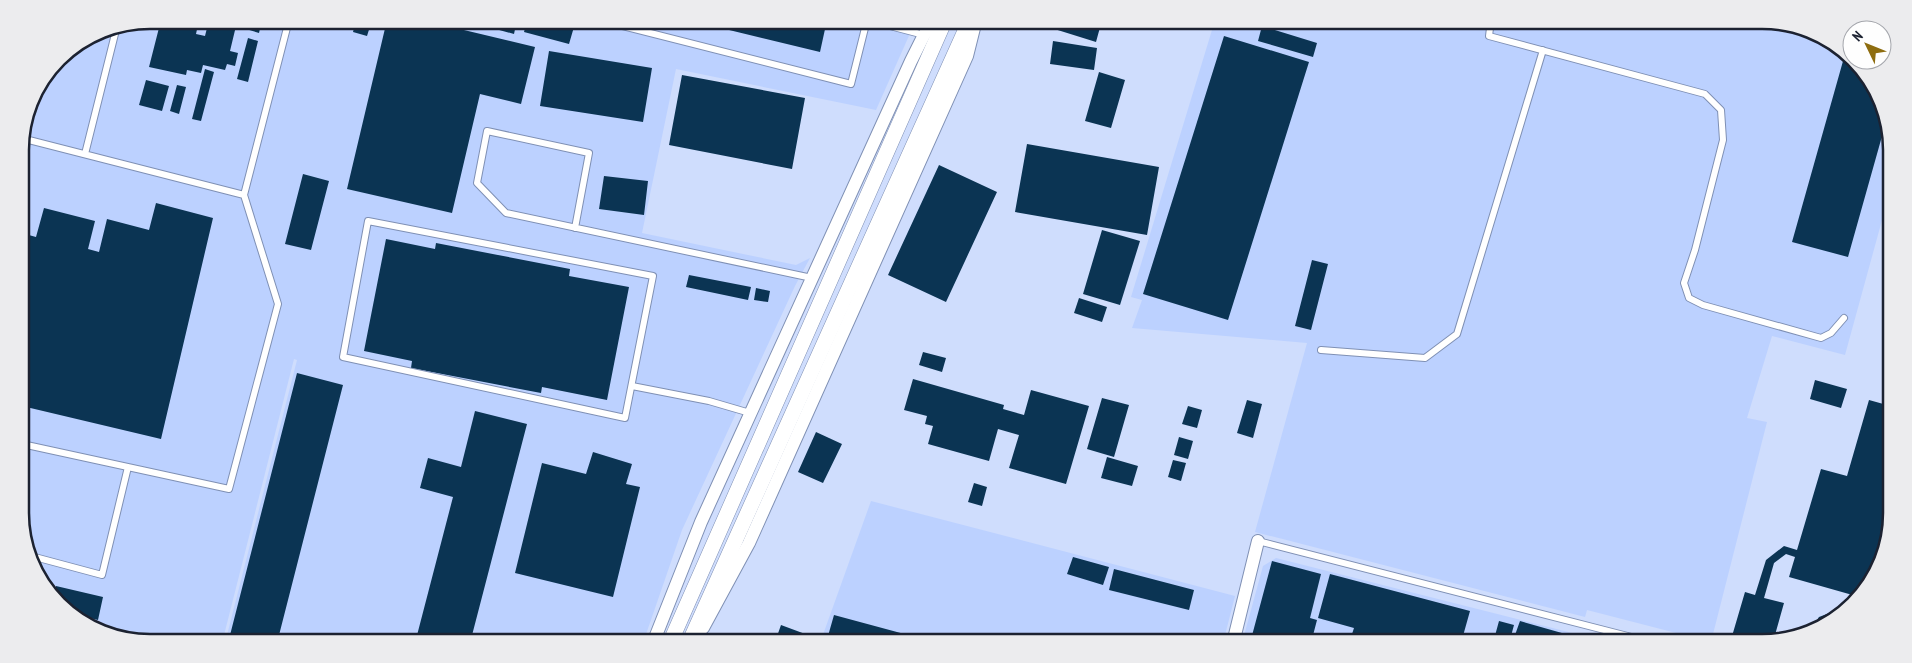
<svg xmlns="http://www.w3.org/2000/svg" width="1912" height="663" viewBox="0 0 1912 663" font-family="'PT Sans Narrow',sans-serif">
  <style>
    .built { fill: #bcd1ff }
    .building { fill: #0b3453 }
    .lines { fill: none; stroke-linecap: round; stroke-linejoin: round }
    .service-casing { stroke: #7f90b4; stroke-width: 8 }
    .minor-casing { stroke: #7f90b4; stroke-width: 14 }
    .tertiary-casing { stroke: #7f90b4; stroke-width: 16 }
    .service { stroke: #fff; stroke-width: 6 }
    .minor { stroke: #fff; stroke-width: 12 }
    .tertiary { stroke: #fff; stroke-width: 15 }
    .rim { fill: none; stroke: #1c2231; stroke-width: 2.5 }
  </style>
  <rect width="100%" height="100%" fill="#cfddfd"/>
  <!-- built -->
  <path class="built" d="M150,20H916L876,110L676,69L642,233L796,265L810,258L795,286L682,530L643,643H225L297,360L294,359L222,643H150L108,636L52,599L22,538L20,141L34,92L64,52L100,30Z
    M1215,20H1707L1804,27L1860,64L1891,133L1890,191L1845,355L1772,336L1747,418L1767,422L1711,642L1587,610L1585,617L1255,532L1307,343L1132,328L1142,300L1131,297Z
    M871,501L1235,596L1223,643H820Z
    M1276,558L1584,636L1582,643H1242L1263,566Z"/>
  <!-- building -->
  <path class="building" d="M161,20H199L196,34L205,36L209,20H262L259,33L236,26L230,51L238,53L235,66L227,64L225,70L203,65L201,73L187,70L186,75L149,67Z
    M356,20H372L367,36L353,32Z
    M387,20H422L535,47L521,104L480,94L452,213L347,189Z
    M463,20H517L514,34Z
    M527,20H576L569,44L524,32Z
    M688,20H827L820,52Z
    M1050,20H1102L1096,42L1048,27Z
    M1438,20H1458L1456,26Z
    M1262,26L1317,43L1313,57L1258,41Z
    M1224,36L1309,62L1228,320L1143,294Z
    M248,38L258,41L248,82L237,79Z
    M1053,41L1097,48L1094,70L1050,64Z
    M549,51L652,68L643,122L540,106Z
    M1845,54L1860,64L1886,122L1848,257L1792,242Z
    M205,69L214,72L201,121L192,119Z
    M1099,72L1125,80L1111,128L1085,121Z
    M682,75L805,98L792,169L669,145Z
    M146,80L169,86L162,111L139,105Z
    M177,85L186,87L179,114L170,111Z
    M1027,144L1159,167L1147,235L1015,212Z
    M939,165L997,192L946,302L888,275Z
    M303,174L329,181L311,250L285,244Z
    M604,176L648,181L644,215L599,209Z
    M156,203L213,218L161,439L22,406L21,215L29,217L25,234L36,237L44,208L95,221L88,249L99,252L107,219L149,230Z
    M1102,230L1140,241L1120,305L1083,294Z
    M386,239L435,249L436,243L570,269L569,276L629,287L607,400L542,387L541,393L411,368L412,361L364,351Z
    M1312,260L1328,264L1311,330L1295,326Z
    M689,275L751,287L748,300L686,287Z
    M756,288L770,291L768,302L754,300Z
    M1079,298L1107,307L1102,322L1074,313Z
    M923,352L946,358L942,372L919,365Z
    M297,373L343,385L277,643H228Z
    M913,379L1004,405L1003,409L1024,415L1031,390L1089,406L1066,484L1009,468L1019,435L998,429L989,461L928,444L933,426L925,424L927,416L904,410Z
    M1815,380L1847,389L1841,408L1810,399Z
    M1102,398L1129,405L1114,457L1087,449Z
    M1247,400L1262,404L1253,438L1237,433Z
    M1869,400L1887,405L1885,555L1856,596L1789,577L1795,557L1786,554L1774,563L1764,598L1784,603L1773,642L1730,643L1745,592L1755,595L1766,560L1784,546L1797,550L1821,469L1847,476Z
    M1188,406L1202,410L1197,428L1182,424Z
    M475,411L527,424L470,643H415L453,497L420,488L428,458L461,467Z
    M816,432L842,444L823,483L798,472Z
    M1179,437L1193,441L1188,459L1174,455Z
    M593,452L632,464L626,484L640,487L613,597L515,573L542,463L586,474Z
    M1107,457L1138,466L1132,486L1101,478Z
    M1173,460L1186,463L1181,481L1168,477Z
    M974,483L987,487L982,506L968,502Z
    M1073,557L1109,567L1103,585L1067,574Z
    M1272,561L1321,574L1310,618L1317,620L1311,643H1250Z
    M1114,569L1194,590L1189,610L1109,590Z
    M1330,574L1470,611L1461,643H1410L1403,641V643H1349L1354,628L1318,618Z
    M56,586L103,597L98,620L77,615L53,599Z
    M1832,612L1842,615L1812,627L1819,617Z
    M834,615L934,642V643H826Z
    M1499,621L1514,625L1511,636L1531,643H1493Z
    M1520,621L1576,637L1574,643H1541L1515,635Z
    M781,625L816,638L814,643L775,642Z"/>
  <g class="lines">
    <!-- service casing -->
    <g class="service-casing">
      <path id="service" d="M599,20L851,84L867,20
        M867,20L924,35
        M1491,20L1489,36L1705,94L1721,110L1723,140L1695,250L1684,283L1689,298L1703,305L1821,338L1831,333L1844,318
        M21,138L244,195
        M85,154L117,26
        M368,221L653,276L625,418L343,357Z
        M575,228L589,153L487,131L477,183L506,213L812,278
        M1321,350L1425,358L1457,334L1543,50
        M632,386L709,401L750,413
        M22,444L229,489L278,304L244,195L289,20
        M1258,541L1655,643
        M31,556L102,575L128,467"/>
    </g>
    <!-- minor casing -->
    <g class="minor-casing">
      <path id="minor" d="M703,628L749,543L967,56L976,20
        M653,643L701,522L911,61L924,35L934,20
        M1233,643L1258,541"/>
    </g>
    <!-- tertiary casing -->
    <g class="tertiary-casing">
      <path id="tertiary" d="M670,643L945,20
        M689,643L970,20"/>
    </g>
    <!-- service -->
    <use href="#service" class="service"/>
    <!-- minor -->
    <use href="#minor" class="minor"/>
    <!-- tertiary -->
    <use href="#tertiary" class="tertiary"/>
  </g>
  <!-- crop -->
  <path d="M0 0H1912V663H0ZM150 29H1762A121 121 0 0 1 1883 150V513A121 121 0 0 1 1762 634H150A121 121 0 0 1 29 513V150A121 121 0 0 1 150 29Z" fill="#ececee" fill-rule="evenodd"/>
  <path class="rim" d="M150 29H1762A121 121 0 0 1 1883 150V513A121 121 0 0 1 1762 634H150A121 121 0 0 1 29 513V150A121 121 0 0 1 150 29Z"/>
  <!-- north arrow -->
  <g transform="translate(1867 45) rotate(313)"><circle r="24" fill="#fefefe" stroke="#a4a6ac"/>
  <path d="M0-4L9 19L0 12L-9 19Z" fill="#8e6d10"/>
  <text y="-8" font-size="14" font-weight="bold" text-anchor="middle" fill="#1c2231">N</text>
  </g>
</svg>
